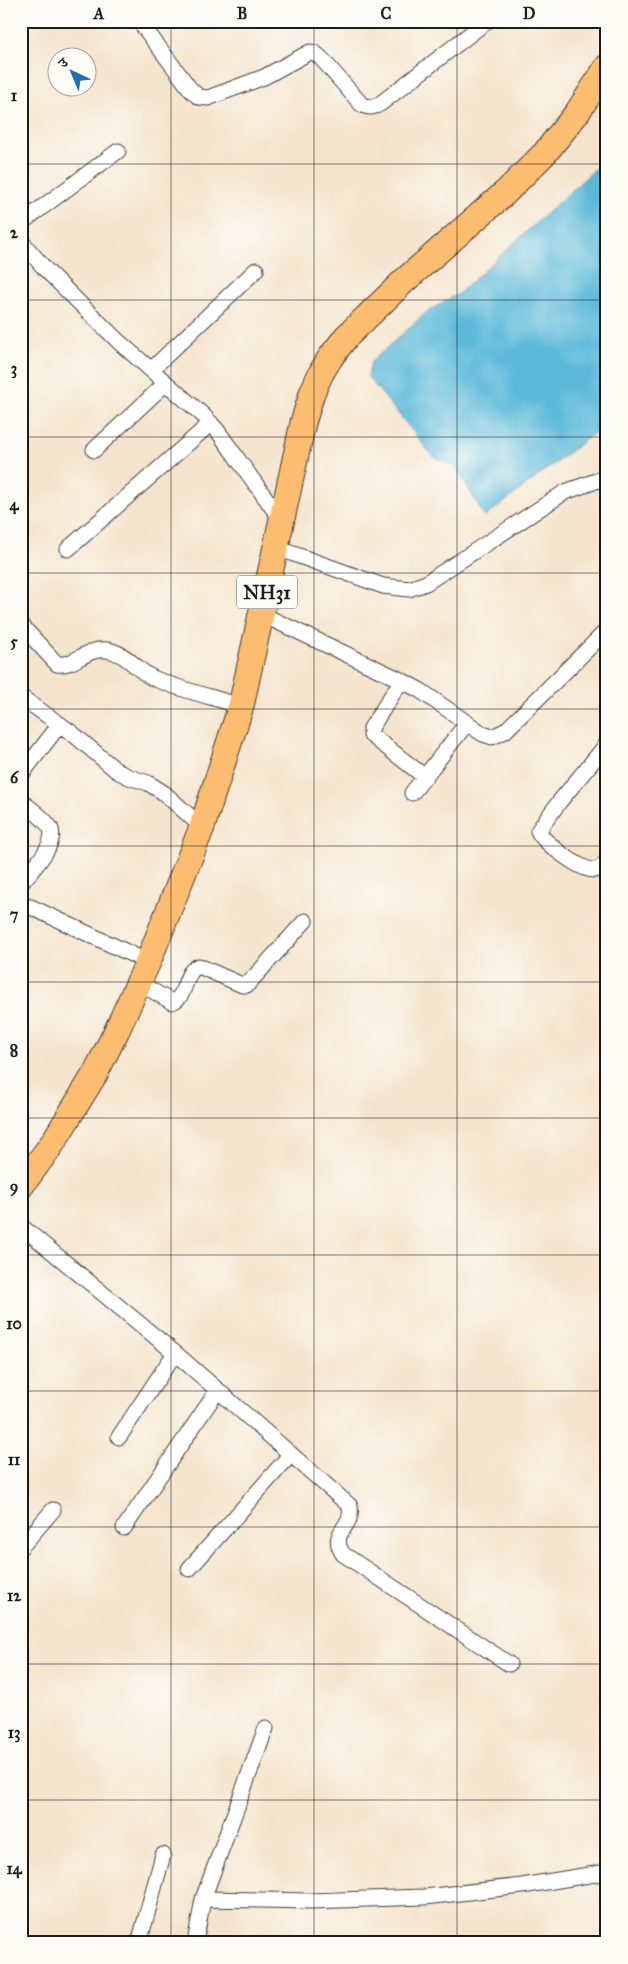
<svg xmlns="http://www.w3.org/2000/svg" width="628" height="1964" viewBox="0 0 628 1964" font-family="'IM FELL Great Primer','Noto Serif Devanagari',serif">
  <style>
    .water { fill: #5bb9da; stroke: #3c6a7b }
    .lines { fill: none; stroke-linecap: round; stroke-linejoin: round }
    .minor-casing { stroke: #3d3a37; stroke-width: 17 }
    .trunk-casing { stroke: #3d3a37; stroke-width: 27 }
    .minor { stroke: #fff; stroke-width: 15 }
    .trunk { stroke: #fcbd6f; stroke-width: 25 }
    .grid { fill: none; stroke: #1c1c1c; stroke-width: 1; stroke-opacity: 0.55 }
    .labels { text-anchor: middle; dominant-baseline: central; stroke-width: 4.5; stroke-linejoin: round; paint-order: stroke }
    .shield { fill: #fdfcf7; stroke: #605f5e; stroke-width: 1 }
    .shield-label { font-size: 19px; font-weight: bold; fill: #1c1c1c }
    .neatline { fill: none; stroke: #1c1c1c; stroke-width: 2 }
    .grid-label { font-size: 16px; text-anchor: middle; font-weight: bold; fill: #1c1c1c }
  </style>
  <rect width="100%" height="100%" fill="#fdfcf7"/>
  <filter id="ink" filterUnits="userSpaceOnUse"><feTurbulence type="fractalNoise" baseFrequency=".02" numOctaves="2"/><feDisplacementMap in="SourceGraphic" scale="10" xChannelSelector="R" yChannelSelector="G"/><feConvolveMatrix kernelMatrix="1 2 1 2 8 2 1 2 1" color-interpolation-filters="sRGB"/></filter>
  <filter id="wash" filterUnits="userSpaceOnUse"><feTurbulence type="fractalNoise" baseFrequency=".0096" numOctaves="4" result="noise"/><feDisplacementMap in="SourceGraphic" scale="20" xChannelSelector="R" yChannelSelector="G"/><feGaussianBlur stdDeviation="1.12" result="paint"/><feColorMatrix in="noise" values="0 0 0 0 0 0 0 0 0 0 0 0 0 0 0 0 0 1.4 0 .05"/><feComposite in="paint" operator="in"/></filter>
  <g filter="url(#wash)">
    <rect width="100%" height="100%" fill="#f5e4cd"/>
    <!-- water -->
    <path class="water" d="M607,154V423L485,517L455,466L434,457L368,377L371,362L427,312L458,294L593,171Z"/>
  </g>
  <g filter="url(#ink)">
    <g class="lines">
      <!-- minor casing -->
      <g class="minor-casing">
        <path id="minor" d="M139,21L191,90L199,97L208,98L264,77L310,52L315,53L321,58L361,104C368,108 372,108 380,104L487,21
          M21,223L118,151
          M21,241L46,270L119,342L204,416L217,430L282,521
          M151,370L256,270
          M94,450L166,383
          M277,548L383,586L409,589L426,583L565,492L607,477
          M68,549L211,423
          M263,615L403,681L421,691L483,734L492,737L505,731L607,630
          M21,625L57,664C75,667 86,647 107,650C127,653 136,670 153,678C181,690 212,697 241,706
          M401,681L371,728V735L425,777
          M21,697L72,733L117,771L129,777L148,783L164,793L202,827
          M607,744L560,801L538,831C543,842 582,872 595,870C600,869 604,865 607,861
          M21,775L60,724
          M412,793L467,723
          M21,801C30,808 43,817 50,827C59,843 31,871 21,883
          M21,905L31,907L48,915L148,962
          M139,983L172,1002C188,997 183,970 199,966L242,985H247L305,921
          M21,1226L175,1353L350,1506C354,1529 328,1531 343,1554L509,1664
          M119,1437L175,1353
          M124,1528L218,1390
          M21,1547L53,1510
          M189,1569L291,1454
          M203,1899L311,1901L424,1897L522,1886L607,1872
          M139,1943L163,1855
          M195,1943L203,1899L266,1728"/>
      </g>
      <!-- trunk casing -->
      <g class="trunk-casing">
        <path id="trunk" d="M21,1186L52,1144L95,1074L117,1030L148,962L202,827L241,706L303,423L312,393L321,373L330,358L346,337L404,281L506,192L545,153L577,113L607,67"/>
      </g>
      <!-- minor -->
      <use href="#minor" class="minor"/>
      <!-- trunk -->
      <use href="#trunk" class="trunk"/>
    </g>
  </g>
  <!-- grid -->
  <path class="grid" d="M171,21V1943M314,21V1943M457,21V1943M21,164H607M21,300H607M21,437H607M21,573H607M21,709H607M21,846H607M21,982H607M21,1118H607M21,1255H607M21,1391H607M21,1527H607M21,1664H607M21,1800H607"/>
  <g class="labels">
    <!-- shield labels -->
    <rect class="shield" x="237" y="575.5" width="60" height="33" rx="4"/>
    <g class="shield-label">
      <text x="267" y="592">NH31</text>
    </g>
  </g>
  <!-- margin -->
  <rect width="628" height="1964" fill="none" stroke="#fdfcf7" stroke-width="55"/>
  <!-- north arrow -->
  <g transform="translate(72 72) rotate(316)"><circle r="24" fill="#fdfcf7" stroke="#a3a29f"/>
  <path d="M0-4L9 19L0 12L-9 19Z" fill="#1f6fb2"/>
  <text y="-8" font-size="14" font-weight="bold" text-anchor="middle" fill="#1c1c1c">उ</text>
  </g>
  <rect x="28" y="28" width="572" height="1908" class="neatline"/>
  <g class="grid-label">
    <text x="99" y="19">A</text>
    <text x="242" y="19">B</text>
    <text x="386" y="19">C</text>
    <text x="529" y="19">D</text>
    <text x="14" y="101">1</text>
    <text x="14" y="238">2</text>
    <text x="14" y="374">3</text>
    <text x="14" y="510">4</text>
    <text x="14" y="647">5</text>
    <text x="14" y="783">6</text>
    <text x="14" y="920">7</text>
    <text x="14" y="1056">8</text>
    <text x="14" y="1192">9</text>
    <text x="14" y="1329">10</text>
    <text x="14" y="1465">11</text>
    <text x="14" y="1601">12</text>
    <text x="14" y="1738">13</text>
    <text x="14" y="1874">14</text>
  </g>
</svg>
